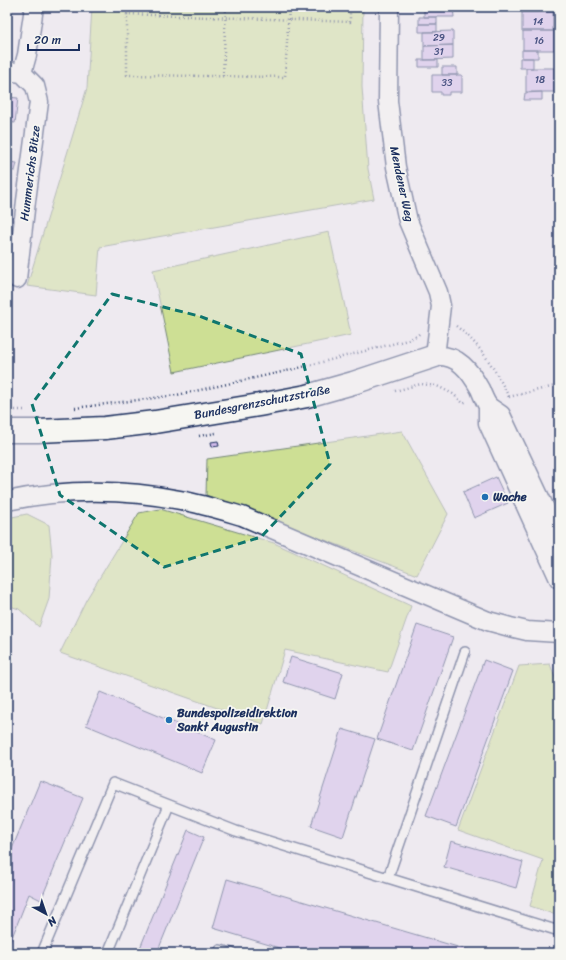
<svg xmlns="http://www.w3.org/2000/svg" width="566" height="960" viewBox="0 0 566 960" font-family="Sriracha,sans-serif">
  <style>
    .green { fill: #cddf94; stroke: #748779 }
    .building { fill: #cfb9e9; stroke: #1b2f5e }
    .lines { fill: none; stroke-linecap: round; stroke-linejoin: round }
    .service-casing { stroke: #1b2f5e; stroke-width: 12 }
    .minor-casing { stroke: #1b2f5e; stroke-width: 21 }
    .tertiary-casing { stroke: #1b2f5e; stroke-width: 25 }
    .path { stroke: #1b2f5e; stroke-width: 2.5; stroke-dasharray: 1 3; stroke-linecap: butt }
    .service { stroke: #f6f6f2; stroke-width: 9 }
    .minor { stroke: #f6f6f2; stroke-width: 18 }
    .tertiary { stroke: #f6f6f2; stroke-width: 22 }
    .marked { fill: none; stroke: #0f766e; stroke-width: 3; stroke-dasharray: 8 5; stroke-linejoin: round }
    .poi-dot { fill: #1f6fb2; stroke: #f6f6f2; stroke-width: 1.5 }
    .labels { text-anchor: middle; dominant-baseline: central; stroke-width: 3.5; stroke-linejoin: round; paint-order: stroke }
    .number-label { font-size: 10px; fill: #485281 }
    .street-label { font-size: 12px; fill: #1b2f5e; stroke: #f6f6f2 }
    .poi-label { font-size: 12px; font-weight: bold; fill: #1b2f5e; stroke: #f6f6f2; text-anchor: start }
  </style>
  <rect width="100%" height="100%" fill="#eeeaf0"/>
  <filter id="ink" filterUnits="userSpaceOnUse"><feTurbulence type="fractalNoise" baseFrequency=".025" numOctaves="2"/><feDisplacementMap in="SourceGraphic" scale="8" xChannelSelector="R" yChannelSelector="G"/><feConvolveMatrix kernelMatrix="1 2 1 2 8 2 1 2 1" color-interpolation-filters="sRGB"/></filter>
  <g filter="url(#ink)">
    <!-- green -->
    <path class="green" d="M92,7H363L362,87L368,169L374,199L100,247L96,295L27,286L87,88Z
      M329,232L351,335L174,372L153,270Z
      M402,431L448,514L417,575L206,495L207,459Z
      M160,509L274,543L411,606L388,672L285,650L263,724L60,653L86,600L139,513Z
      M27,514L49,525L52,555L49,599L39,627L19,609L7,605V518Z
      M550,664L559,689V916L530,906L543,860L458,830L519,666Z"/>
    <!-- building -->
    <path class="building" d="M424,7H453L454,17H424Z
      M521,7H536L537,12H521Z
      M522,12H553V31H522Z
      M419,17H437V24H419Z
      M419,24H437V32H419Z
      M7,27H9L8,38H10L9,46H7V49Z
      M453,31V45L424,46V32Z
      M523,31H554V50H523Z
      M453,45V59L424,60V46Z
      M522,50H538V58H522Z
      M520,58H533V68H520Z
      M419,60H438V67H419Z
      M442,67H457V75H442Z
      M526,68H554V92H526Z
      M432,75H462V92H449V95H441V92H432Z
      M542,92V100H524L525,93Z
      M7,97L18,98L15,123L7,122Z
      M7,162L17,163L15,171L7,170Z
      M218,441L219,446L212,447L211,442Z
      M496,477L508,503L474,518L463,492Z
      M417,625L453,637L413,751L377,739Z
      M291,657L343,673L335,699L283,682Z
      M484,660L513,671L456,827L426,816Z
      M100,692L216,740L202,773L86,725Z
      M342,729L375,739L343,837L311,826Z
      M40,781L83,798L41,900L29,894L7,950V861Z
      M188,830L204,837L157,953H138Z
      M451,841L523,862L516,888L444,867Z
      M227,879L478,953H296L213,928Z"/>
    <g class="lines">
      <!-- service casing -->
      <g class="service-casing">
        <path id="service" d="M388,878L465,652
          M42,953L113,783L236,831L559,931
          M108,953L169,805
          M218,953L220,950L232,953"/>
      </g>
      <!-- minor casing -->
      <g class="minor-casing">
        <path id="minor" d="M389,7L388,101L396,167L408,221L438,292L441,306L435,356C458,354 470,371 480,389C482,394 485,401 488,406C492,409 497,412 501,415L559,538
          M7,71L22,73L27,55L34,7
          M17,279L26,201L39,102L35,86L22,73
          M488,405V423L559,579
          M7,501C64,489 123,489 180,500C201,504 221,510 242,516L455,607L488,621L510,627L527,631L559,633"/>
      </g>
      <!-- tertiary casing -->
      <g class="tertiary-casing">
        <path id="tertiary" d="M7,431H38L105,428L155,422L259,405L307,396L353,383L435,356"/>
      </g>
      <!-- path -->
      <path class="path" d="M289,7L285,77L127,75V14C202,17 276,19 350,22V7
        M127,14L129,7
        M223,76L226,7
        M456,326C482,346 494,368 509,397
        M395,391L421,384L437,386L453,394L463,403L467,401
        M509,397L559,385
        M75,408L177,395L291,370L408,340L418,335L421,332
        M7,410H26
        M199,436L216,433"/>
      <!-- service -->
      <use href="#service" class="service"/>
      <!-- minor -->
      <use href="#minor" class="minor"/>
      <!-- tertiary -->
      <use href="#tertiary" class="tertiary"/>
    </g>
  </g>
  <!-- marked area -->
  <path d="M0 0H566V960H0ZM112,294L199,316L301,354L330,464L261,537L164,567L60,495L32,404Z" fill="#eeeaf0" fill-opacity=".55" fill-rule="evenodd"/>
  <path class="marked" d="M112,294L199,316L301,354L330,464L261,537L164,567L60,495L32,404Z"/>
  <!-- markers -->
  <g class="poi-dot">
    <circle cx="485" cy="497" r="4"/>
    <circle cx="169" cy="720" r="4"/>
  </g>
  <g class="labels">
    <!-- number labels -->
    <g class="number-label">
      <text x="538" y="22">14</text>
      <text x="439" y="38">29</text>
      <text x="539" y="41">16</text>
      <text x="439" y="52">31</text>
      <text x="540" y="80">18</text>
      <text x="447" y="83">33</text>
    </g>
    <!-- street labels -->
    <g class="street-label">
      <text transform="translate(30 173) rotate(-83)">Hummerichs Bitze</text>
      <text transform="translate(402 184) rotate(78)">Mendener Weg</text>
      <text transform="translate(262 402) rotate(-11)">Bundesgrenzschutzstraße</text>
    </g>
    <!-- poi labels -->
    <g class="poi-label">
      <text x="493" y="497">Wache</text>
      <text x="177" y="713">Bundespolizeidirektion<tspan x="177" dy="14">Sankt Augustin</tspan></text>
    </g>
  </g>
  <!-- margin -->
  <rect width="566" height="960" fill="none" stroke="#f6f6f2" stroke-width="24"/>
  <rect x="12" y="12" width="542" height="936" fill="none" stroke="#1b2f5e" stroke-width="1.5" filter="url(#ink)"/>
  <!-- north arrow -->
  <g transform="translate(46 914) rotate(140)" stroke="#f6f6f2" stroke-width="3" paint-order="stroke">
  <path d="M0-3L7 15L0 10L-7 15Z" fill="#1b2f5e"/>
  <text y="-6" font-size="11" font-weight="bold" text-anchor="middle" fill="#1b2f5e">N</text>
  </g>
  <!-- scale -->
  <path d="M28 44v6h51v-6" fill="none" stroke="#1b2f5e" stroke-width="2"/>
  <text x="34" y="44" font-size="12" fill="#1b2f5e" stroke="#f6f6f2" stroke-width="3" paint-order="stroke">20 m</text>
</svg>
